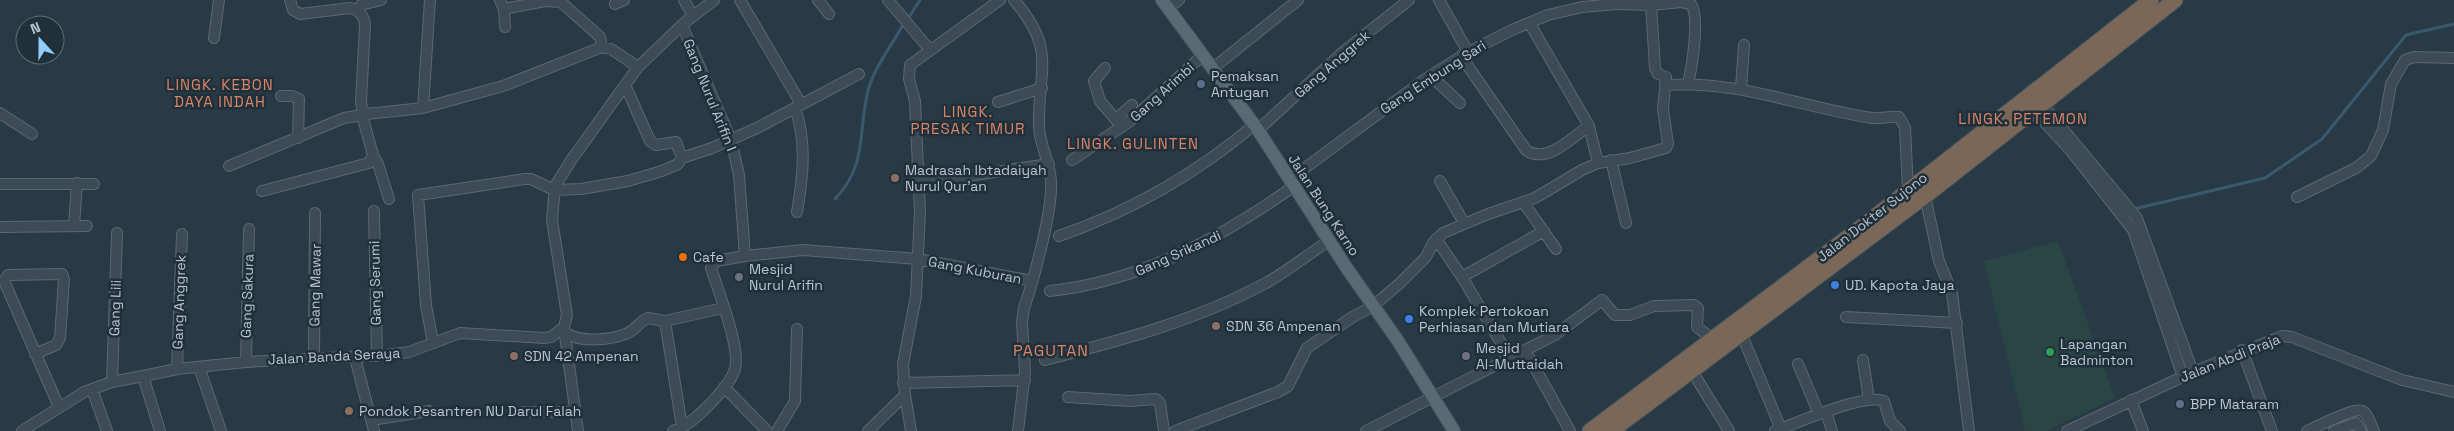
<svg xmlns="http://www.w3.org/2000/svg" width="2454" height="431" viewBox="0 0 2454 431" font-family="'Space Grotesk',sans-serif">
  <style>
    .green { fill: #294644 }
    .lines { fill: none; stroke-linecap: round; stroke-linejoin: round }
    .stream { stroke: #3b596c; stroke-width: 3 }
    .minor-casing { stroke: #5a6872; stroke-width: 12 }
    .major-casing { stroke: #485761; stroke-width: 14 }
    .highway-casing { stroke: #46555f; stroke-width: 17 }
    .minor { stroke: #3c4b54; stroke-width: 10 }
    .major { stroke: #5a6a74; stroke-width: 12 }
    .highway { stroke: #7b6758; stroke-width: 15 }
    .service-dot { fill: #5c6f8a; stroke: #20303a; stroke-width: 2 }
    .education-dot { fill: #8d6e63; stroke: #20303a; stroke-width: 2 }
    .food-dot { fill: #e8710a; stroke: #20303a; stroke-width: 2 }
    .worship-dot { fill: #6b7280; stroke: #20303a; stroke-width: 2 }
    .shop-dot { fill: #3f7fe0; stroke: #20303a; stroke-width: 2 }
    .leisure-dot { fill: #2e9e5b; stroke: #20303a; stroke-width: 2 }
    .labels { text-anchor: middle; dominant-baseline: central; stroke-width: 5; stroke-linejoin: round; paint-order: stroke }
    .street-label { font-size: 14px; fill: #b9c5ce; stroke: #20303a }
    .poi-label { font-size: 14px; fill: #b9c5ce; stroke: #20303a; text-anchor: start }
    .neighbourhood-label { font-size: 15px; letter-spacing: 1px; fill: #da8468; stroke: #20303a }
    .quarter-label { font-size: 16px; letter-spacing: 1px; fill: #da8468; stroke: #20303a }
  </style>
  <rect width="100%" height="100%" fill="#273a45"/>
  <!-- green -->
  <path class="green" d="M2058,241L2115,398L2046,431H2025L1984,261Z"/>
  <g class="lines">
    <!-- stream -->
    <path class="stream" d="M909,17L920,0
      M835,199C869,164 857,129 869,87C876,64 893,44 904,23
      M2134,209L2265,178L2322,139L2406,35L2454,24"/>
    <!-- minor casing -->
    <g class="minor-casing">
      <path id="minor" d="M290,0L293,10L300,14L350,8C359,10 364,15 365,25L361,101L362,109L367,114L423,108L503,86L602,47L611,49L638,67
        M500,0L504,9L545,1L561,2L600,37L602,47
        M684,0L693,16
        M740,0L801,104
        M818,0L829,14
        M888,0L930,50
        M1014,0C1057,50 1038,68 1039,125C1039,144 1050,162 1051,181C1053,209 1034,279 1024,308L1022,322L1025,372L1018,431
        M1439,0L1468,52
        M615,4L624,0
        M1167,8L1179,0
        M504,9L505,27
        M357,10L361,5L381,0
        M1530,24L1589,126L1598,163
        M682,25L731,140L739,175L745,256
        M214,38L219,0
        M1461,56L1526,150C1547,165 1572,137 1589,126
        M1105,68L1094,81L1100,101L1122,127
        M1212,69L1298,0
        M1431,76L1460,103
        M1665,85C1739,80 1800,107 1872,118C1881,119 1890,116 1899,117L1905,127L1908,190
        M626,87L650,141L656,145L676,142L682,158
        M1741,88L1744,45
        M281,96H292L299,99L298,138
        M998,102L1042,88
        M2042,104L2137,218L2193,372
        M423,108L430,0
        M795,108C807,142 803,177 797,212
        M2034,111L2071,151L2133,230L2183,377
        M0,113L32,134
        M1116,119L1132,105
        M1258,130L1343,52L1409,0
        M373,155L378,164L389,199
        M1072,160L1130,121L1202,56
        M1611,160L1626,223
        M229,166L344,118L362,115
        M1290,179L1424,80L1468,52L1514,29L1548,15L1582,7L1617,4L1651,5L1681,2L1691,4C1700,17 1692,67 1688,83
        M1440,181L1464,223
        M920,183L1049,164
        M0,184H94
        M262,191L369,163L373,155L362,115L363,111
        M1925,196L1939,261L1952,293L1969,431
        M2297,197L2356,168L2371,156L2383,130L2391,84L2405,60L2414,57L2454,58
        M1523,202L1556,249
        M374,211L377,356
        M74,225L77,183
        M0,227L87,226
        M1059,236C1131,211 1196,174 1254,125
        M1436,239L1462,277L1510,358
        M1462,277L1544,231
        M1050,291C1141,281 1221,238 1294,186
        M1846,317L1957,323
        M665,321L682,427
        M564,328L578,431
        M566,333C580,343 612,340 628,333C636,329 640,321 648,318L665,321L723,308
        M1741,333L1781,429
        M433,343L426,305L418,195L525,179H531L554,190L581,189L628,181L662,171L678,164L682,158L712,148L757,128L859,74
        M1525,350L1570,431
        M2242,350L2272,431
        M35,354L56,345L60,338L64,279L62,274L8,275L4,281L59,407
        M314,358L315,213
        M355,358L374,431
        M1045,360C1122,340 1195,321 1266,283C1288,271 1308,254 1329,241
        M1863,360L1869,400
        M246,362L249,229
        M1798,364L1819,414
        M199,367L221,431
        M177,369L182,234
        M1692,371L1729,431
        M143,376L160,431
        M112,382L117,233
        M903,383L1025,380
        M724,387L767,431
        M92,389L107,431
        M1068,397L1130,401L1156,399L1160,403L1164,431
        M2131,400L2143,431
        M523,412H575
        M1826,412L1832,431
        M371,420L429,411
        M22,431L84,392L112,382L143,376L177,369L246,362L385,355L409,352L460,333L544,338L551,337L564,327L567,315L552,220L555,186L572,159L638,67L683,24L714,0
        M673,431C688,426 699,415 710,404C719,394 731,382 735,369C741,349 718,290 711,268L716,261L745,256L803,250L918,259L1032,281
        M777,431L795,401L797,329
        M868,431L905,395
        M911,431L905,395L903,364L916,296L920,212L915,101L909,79L910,65L1000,0
        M1175,431L1278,392L1288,386L1307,348L1351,318L1373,306L1399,284L1426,257L1433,243L1443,233L1488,214L1535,198L1582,170L1598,163L1630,158L1666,148L1668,144L1663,109L1666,77L1658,74L1655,68L1651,5
        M1366,431L1555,335L1602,300L1615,315H1630L1654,306L1694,305L1698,308L1697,327L1711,338
        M1775,431C1797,423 1864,393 1884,401L1890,421L1900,431
        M2067,431L2193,372L2282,336L2292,337L2402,380L2454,392
        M2307,431C2317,427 2354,407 2362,411C2368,413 2371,426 2374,431
        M2334,431L2356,423L2361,431"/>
    </g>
    <!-- major casing -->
    <g class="major-casing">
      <path id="major" d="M1162,0L1258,130L1346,267L1398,341L1454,431"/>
    </g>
    <!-- highway casing -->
    <g class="highway-casing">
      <path id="highway" d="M1590,431L1867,223L2151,0
        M1611,431L1925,196L2175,0"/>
    </g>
    <!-- minor -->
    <use href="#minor" class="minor"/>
    <!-- major -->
    <use href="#major" class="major"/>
    <!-- highway -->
    <use href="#highway" class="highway"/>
  </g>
  <!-- markers -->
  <g class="service-dot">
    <circle cx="1201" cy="84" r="5"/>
    <circle cx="2180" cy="404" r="5"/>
  </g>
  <g class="education-dot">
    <circle cx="895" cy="178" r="5"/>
    <circle cx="1216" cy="326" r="5"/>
    <circle cx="514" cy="356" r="5"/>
    <circle cx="349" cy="411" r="5"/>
  </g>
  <circle class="food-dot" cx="683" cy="257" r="5"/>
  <g class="worship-dot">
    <circle cx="739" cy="277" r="5"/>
    <circle cx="1466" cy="356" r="5"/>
  </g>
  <g class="shop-dot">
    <circle cx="1835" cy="285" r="5"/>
    <circle cx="1409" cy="319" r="5"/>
  </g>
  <circle class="leisure-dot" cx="2050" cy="352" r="5"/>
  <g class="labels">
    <!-- street labels -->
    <g class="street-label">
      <text transform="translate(1332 64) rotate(-41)">Gang Anggrek</text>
      <text transform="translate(1433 77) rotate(-33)">Gang Embung Sari</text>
      <text transform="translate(1162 92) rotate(-42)">Gang Arimbi</text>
      <text transform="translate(710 95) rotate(68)">Gang Nurul Arifin I</text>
      <text transform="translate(1324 205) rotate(57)">Jalan Bung Karno</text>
      <text transform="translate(1872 217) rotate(-38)">Jalan Dokter Sujono</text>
      <text transform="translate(1178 253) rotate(-24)">Gang Srikandi</text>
      <text transform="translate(975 270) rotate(11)">Gang Kuburan</text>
      <text transform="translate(375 283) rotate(-91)">Gang Serumi</text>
      <text transform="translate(315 285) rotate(-89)">Gang Mawar</text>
      <text transform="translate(247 296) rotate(-88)">Gang Sakura</text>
      <text transform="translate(179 302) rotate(-88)">Gang Anggrek</text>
      <text transform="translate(115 308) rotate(-88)">Gang Lili</text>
      <text transform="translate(334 356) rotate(-3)">Jalan Banda Seraya</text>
      <text transform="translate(2230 358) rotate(-22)">Jalan Abdi Praja</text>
    </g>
    <!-- poi labels -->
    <g class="poi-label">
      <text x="1211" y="76">Pemaksan<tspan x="1211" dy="16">Antugan</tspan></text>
      <text x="905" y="170">Madrasah Ibtadaiyah<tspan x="905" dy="16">Nurul Qur'an</tspan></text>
      <text x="693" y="257">Cafe</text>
      <text x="749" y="269">Mesjid<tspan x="749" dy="16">Nurul Arifin</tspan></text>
      <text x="1845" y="285">UD. Kapota Jaya</text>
      <text x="1419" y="311">Komplek Pertokoan<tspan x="1419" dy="16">Perhiasan dan Mutiara</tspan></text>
      <text x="1226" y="326">SDN 36 Ampenan</text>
      <text x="2060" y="344">Lapangan<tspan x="2060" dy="16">Badminton</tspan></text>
      <text x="1476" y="348">Mesjid<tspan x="1476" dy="16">Al-Muttaidah</tspan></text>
      <text x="524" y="356">SDN 42 Ampenan</text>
      <text x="2190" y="404">BPP Mataram</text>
      <text x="359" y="411">Pondok Pesantren NU Darul Falah</text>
    </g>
    <!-- neighbourhood labels -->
    <g class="neighbourhood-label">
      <text x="220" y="84">LINGK. KEBON<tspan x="220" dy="17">DAYA INDAH</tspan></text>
      <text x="968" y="111">LINGK.<tspan x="968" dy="17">PRESAK TIMUR</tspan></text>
      <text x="2023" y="118">LINGK. PETEMON</text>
      <text x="1133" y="143">LINGK. GULINTEN</text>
    </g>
    <!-- quarter labels -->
    <g class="quarter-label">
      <text x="1051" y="350">PAGUTAN</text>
    </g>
  </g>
  <!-- north arrow -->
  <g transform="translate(40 40) rotate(339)"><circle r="24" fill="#20303a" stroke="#5d6c75"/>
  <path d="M0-4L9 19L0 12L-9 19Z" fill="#91cefb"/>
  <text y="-8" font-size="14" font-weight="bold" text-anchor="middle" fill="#b9c5ce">N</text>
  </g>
</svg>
